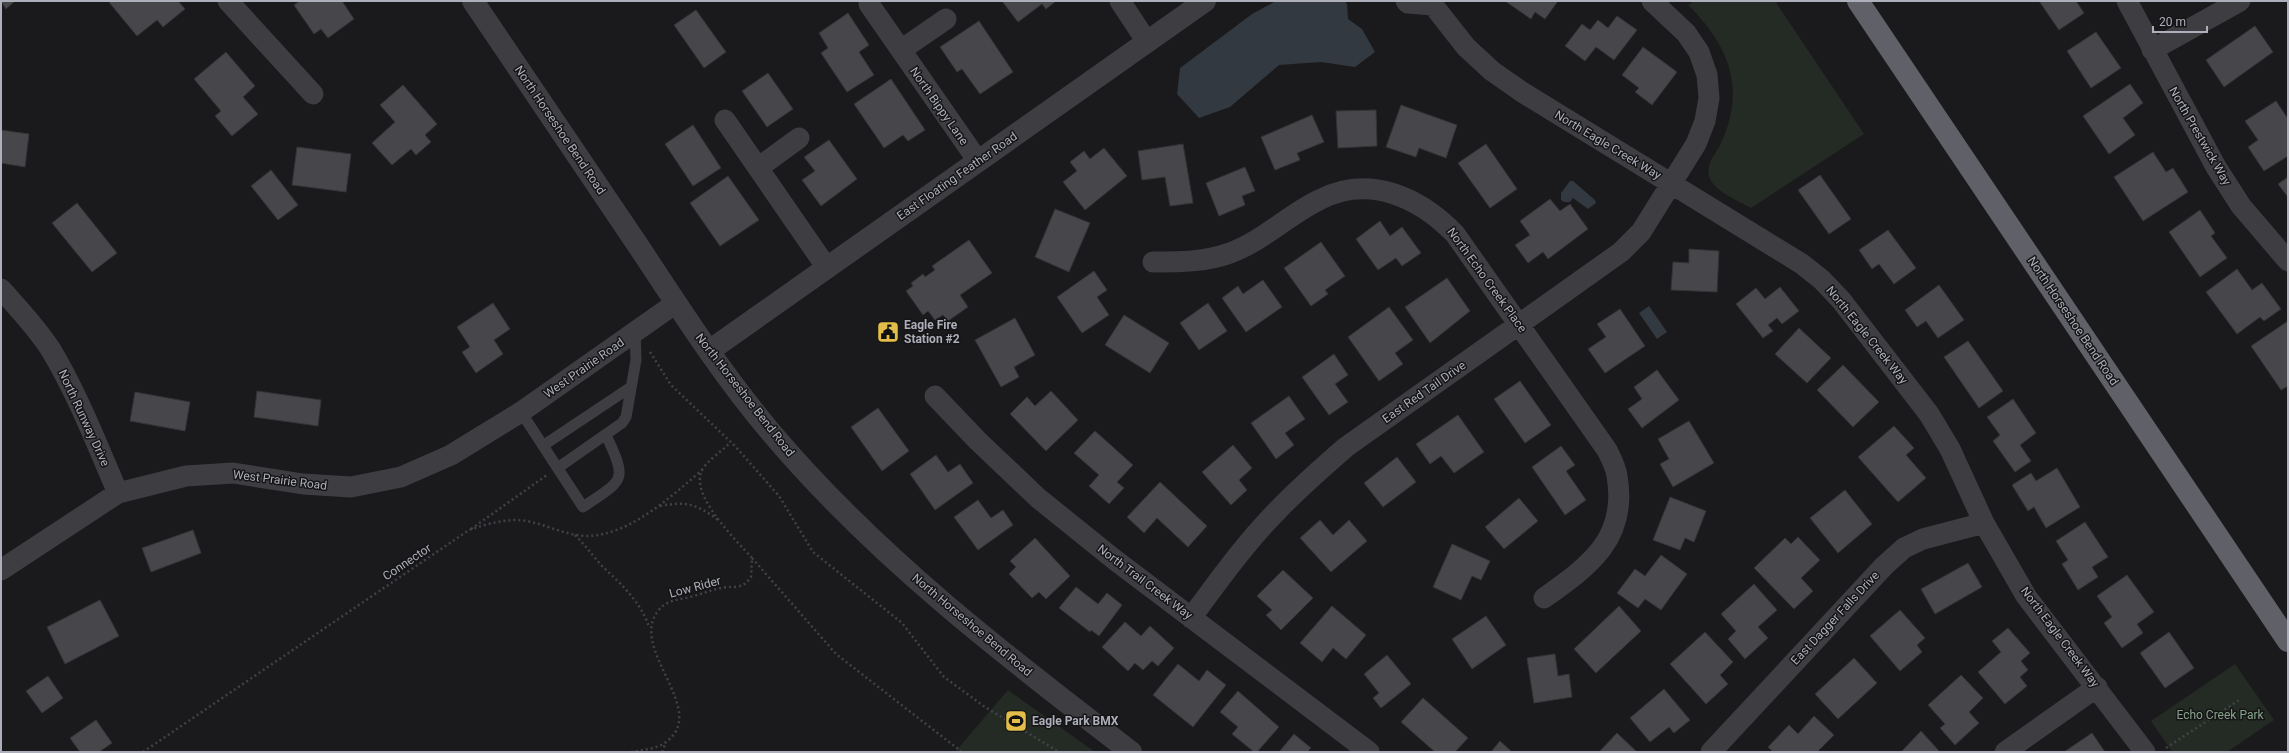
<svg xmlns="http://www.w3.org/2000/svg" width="2289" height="753" viewBox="0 0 2289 753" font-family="Roboto,sans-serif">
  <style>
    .green { fill: #242b25 }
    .water { fill: #323940 }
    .building { fill: #47474b; stroke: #343437 }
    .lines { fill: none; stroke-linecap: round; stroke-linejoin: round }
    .path { stroke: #414247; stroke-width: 2.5; stroke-dasharray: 2 3; stroke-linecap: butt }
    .service { stroke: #3d3d42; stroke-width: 11 }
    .minor { stroke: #3d3d42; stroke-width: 21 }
    .tertiary { stroke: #3d3d42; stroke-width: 22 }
    .trunk { stroke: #5f6068; stroke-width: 22 }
    .labels { text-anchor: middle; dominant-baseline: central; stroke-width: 3; stroke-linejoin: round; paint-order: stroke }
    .street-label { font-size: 12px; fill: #adb0ba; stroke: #151416 }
    .poi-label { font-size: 12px; font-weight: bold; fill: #adb0ba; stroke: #151416; text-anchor: start }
    .park-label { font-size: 12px; fill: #86a38a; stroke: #151416 }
  </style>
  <rect width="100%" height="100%" fill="#1a191b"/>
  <!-- green -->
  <path class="green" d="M1694,1H1775L1864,134L1751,208C1739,201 1713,191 1709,176C1706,163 1715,155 1720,145C1747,90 1729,45 1688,5Z
    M2235,664L2274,720L2227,752H2172L2151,721Z
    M1008,690L1095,752H955Z"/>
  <!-- water -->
  <path class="water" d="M1276,1H1345L1347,4L1348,19L1362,29L1375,52L1355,67L1321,62L1279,65L1230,107L1199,118L1177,94L1180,68L1252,14Z
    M1570,181H1573L1595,200L1596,203L1588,209L1573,198L1570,202H1564L1561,200V193Z
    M1649,306L1667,332L1657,339L1639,313Z"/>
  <!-- building -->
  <path class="building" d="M1,1H15L6,9Z
    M108,1H178L185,9L163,27L157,20L137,36Z
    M300,1H342L354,19L328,38L321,29L314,34L294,5Z
    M1002,1H1056L1046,9L1042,4L1018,22Z
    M1505,1H1558L1545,19L1535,12L1531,19Z
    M2039,1H2076L2084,13L2059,30Z
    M696,10L726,52L704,68L674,25Z
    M848,13L869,45L859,52L874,75L847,92L821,53L828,48L819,33Z
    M1617,16L1637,30L1614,60L1596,47L1585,61L1565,46L1582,24L1590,30L1598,20L1608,28Z
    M979,21L1013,72L980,94L962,69L957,72L940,47Z
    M2255,26L2273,52L2224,87L2206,60Z
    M2096,32L2121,68L2091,88L2067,51Z
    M1643,47L1677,72L1652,105L1635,92L1639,88L1622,75Z
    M226,52L255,86L243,97L258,114L232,136L215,116L221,111L194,79Z
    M768,73L793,109L767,127L742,91Z
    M891,79L925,130L908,141L903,135L884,148L854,104Z
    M2130,84L2143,103L2123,118L2135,135L2109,154L2083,116Z
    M403,85L437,124L425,135L431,142L416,155L411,149L392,165L372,143L395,122L380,105Z
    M2276,101L2288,119V156L2264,171L2248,147L2258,140L2245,121Z
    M1401,105L1457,125L1446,158L1419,148L1416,157L1386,147Z
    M1376,110L1377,146L1338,148L1336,111Z
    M1312,115L1324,142L1297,153L1300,160L1275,170L1261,137Z
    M693,125L721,168L693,186L665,144Z
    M1,130L29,134L25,167L1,163Z
    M829,140L857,179L821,206L802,180L815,171L804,157Z
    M1183,144L1193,203L1170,206L1165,177L1142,180L1138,151Z
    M1486,144L1517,189L1490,208L1458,163Z
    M297,147L351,154L346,192L292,185Z
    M1104,148L1127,176L1085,210L1063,182L1077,171L1070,162L1084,151L1090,159Z
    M2153,152L2166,172L2173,168L2188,192L2143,221L2114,177Z
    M1245,167L1255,191L1242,196L1245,205L1219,216L1206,183Z
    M271,170L298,205L278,220L251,186Z
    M1820,175L1851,219L1829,234L1798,190Z
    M728,176L759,220L720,246L690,203Z
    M2288,177V197L2278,184Z
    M1550,199L1560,211L1570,204L1588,229L1548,259L1543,252L1528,263L1515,245L1530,235L1520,221Z
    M77,203L117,253L92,272L52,223Z
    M1055,209L1090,223L1069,272L1035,257Z
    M2200,210L2215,233L2211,236L2227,258L2200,277L2169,232Z
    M1380,221L1390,236L1402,227L1421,253L1402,266L1396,258L1378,270L1356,239Z
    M1888,230L1916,268L1894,284L1879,264L1872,269L1859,250Z
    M969,240L992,273L960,295L968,307L948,321L943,315L935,320L928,311L923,315L906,291L913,286L911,283L923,274L925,277L935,270L932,266Z
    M1321,242L1345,276L1325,290L1328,294L1311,306L1284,268Z
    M1689,249L1719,251L1717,292L1671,290L1673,262L1689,263Z
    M2237,269L2252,290L2262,283L2281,309L2264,321L2260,317L2237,334L2206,292Z
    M1094,271L1107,290L1097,297L1109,315L1082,333L1057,297Z
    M1447,278L1470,311L1430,343L1405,307Z
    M1263,280L1282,307L1246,332L1222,298L1238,286L1243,294Z
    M1939,285L1964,320L1938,338L1926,321L1917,327L1905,310Z
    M1780,287L1799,311L1782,324L1777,318L1768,325L1773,331L1763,338L1736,304L1756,288L1765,299Z
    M493,303L510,329L494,340L503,354L476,373L462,352L470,347L457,327Z
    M1208,303L1227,331L1199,350L1180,323Z
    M1389,307L1413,340L1395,353L1403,364L1379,381L1348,337Z
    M1620,309L1645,346L1605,373L1588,349L1606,337L1597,324Z
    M1124,315L1169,343L1150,373L1105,345Z
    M1015,318L1035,355L1014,367L1019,377L1001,387L975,340Z
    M2288,321V386L2281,390L2251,346Z
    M1799,328L1831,358L1807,383L1775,354Z
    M1968,341L2003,391L1979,408L1944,357Z
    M1334,354L1348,375L1335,384L1348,402L1329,415L1302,377Z
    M1843,365L1879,402L1853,427L1817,390Z
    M1657,370L1679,400L1642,428L1628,409L1642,399L1634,387Z
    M1520,381L1551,425L1525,443L1494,399Z
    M257,391L321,400L318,426L254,417Z
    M1051,391L1078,420L1046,451L1010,414L1027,397L1035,406Z
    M135,392L190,402L185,431L130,421Z
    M1289,396L1305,419L1285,433L1294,445L1276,459L1251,423Z
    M2013,399L2036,433L2020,445L2031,461L2015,472L1993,441L2000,435L1987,417Z
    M878,408L909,451L882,471L851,427Z
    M1458,415L1484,452L1454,473L1441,456L1430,464L1416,444Z
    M1689,421L1714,463L1673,487L1660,464L1669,459L1658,439Z
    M1894,426L1914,448L1906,455L1926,478L1898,502L1858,457Z
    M1095,431L1133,465L1117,482L1124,488L1109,504L1089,486L1099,475L1074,453Z
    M1233,445L1252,468L1239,480L1247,490L1231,505L1202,472Z
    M1561,446L1575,465L1566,471L1586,500L1565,515L1532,467Z
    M936,455L948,472L960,464L973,483L935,510L910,474Z
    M1397,457L1416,482L1383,507L1364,483Z
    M2057,468L2080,507L2046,528L2034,507L2028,511L2012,485L2031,473L2036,481Z
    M1160,482L1207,526L1188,547L1157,518L1144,533L1127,517Z
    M1845,490L1872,524L1838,553L1810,518Z
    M1670,497L1706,511L1694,542L1685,538L1680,550L1653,540Z
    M1519,498L1538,521L1504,549L1485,527Z
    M978,500L991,518L1003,510L1013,525L978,550L954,517Z
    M1320,520L1333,535L1349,520L1367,541L1331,572L1300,538Z
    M2085,522L2108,557L2092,567L2098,577L2078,590L2062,564L2068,560L2056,541Z
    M193,530L201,553L151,572L142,548Z
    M1798,537L1820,560L1801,578L1813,591L1794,609L1754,568L1785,538L1791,544Z
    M1035,538L1070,576L1046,599L1039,592L1032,598L1009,574L1016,567L1010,561Z
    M1452,544L1490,561L1481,580L1472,576L1461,600L1433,587Z
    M1661,555L1687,574L1661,610L1645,599L1638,608L1617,593L1635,569L1645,576Z
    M1968,563L1982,587L1935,614L1921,589Z
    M1283,570L1313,598L1281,630L1266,615L1272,610L1257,596Z
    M2127,575L2154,612L2137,624L2143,633L2122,648L2104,623L2112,617L2097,596Z
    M1754,584L1777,610L1758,627L1768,638L1745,659L1728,639L1736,631L1721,614Z
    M1076,587L1098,604L1107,593L1122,605L1099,636L1091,630L1090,632L1059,608Z
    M100,600L119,636L65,664L47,627Z
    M1332,606L1366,635L1346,659L1333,648L1322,662L1300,643Z
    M1619,606L1641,631L1596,673L1574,649Z
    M1900,610L1925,638L1917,645L1922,652L1900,671L1870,636Z
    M1486,616L1506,645L1472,669L1452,639Z
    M1125,622L1141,636L1150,626L1174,648L1158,666L1152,661L1143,670L1135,663L1128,671L1102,647Z
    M2008,628L2030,653L2021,661L2028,670L2020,677L2027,686L2005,704L1978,672L2001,652L1992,641Z
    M1705,632L1733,662L1720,675L1728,684L1706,704L1670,664Z
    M2169,632L2194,668L2165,688L2140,653Z
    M1555,654L1558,676L1569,674L1572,697L1534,703L1527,658Z
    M1387,655L1411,684L1381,708L1373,698L1379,693L1364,674Z
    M1854,658L1877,683L1838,719L1815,694Z
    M1178,664L1199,681L1207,670L1226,685L1193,727L1153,695Z
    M1961,675L1983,698L1969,712L1979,723L1955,745L1940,728L1945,724L1928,705Z
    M48,676L63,698L42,713L26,691Z
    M1664,689L1690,720L1674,733L1669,727L1650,742L1630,718Z
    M1238,691L1279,727L1257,752H1254L1232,734L1238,727L1220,712Z
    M1423,698L1468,738L1455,752H1435L1401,722Z
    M1814,716L1834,735L1817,752H1773L1768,747L1789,725L1798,734Z
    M96,720L112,743L99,752H80L70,738Z
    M1921,731L1940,752H1901Z
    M1617,733L1637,752H1599Z
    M2092,733L2105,752H2064Z
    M1294,734L1311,748L1307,752H1279Z
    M1500,741L1512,752H1491Z"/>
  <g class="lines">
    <!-- path -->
    <path class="path" d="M650,352L671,385L735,446L779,496L813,552L902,623L944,677L985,707L1059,752
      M660,506C686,501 697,504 718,520
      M471,529L547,475
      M575,535C585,545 593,556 602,566C621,584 641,602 649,627
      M752,558L836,654L962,752
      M2166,748L2239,700
      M143,752L469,530C483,525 498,521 513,520C538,519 562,536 588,536C630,535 672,496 702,470
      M631,752C642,750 657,749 666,742C710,710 628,649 658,611C666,600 678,600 690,597C703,594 714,588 728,587C733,587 739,587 743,585C746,583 749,580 751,577L752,558C737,541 689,495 702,470C706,462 724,449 731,442
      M662,752L666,742"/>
    <!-- service -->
    <path class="service" d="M521,412L583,507C624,479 628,482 606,435
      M544,445L631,387
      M559,467L622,423L626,417L636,360L635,331"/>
    <!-- minor -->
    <path class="minor" d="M228,1L313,94
      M1120,1L1147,42
      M1406,1L1408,3L1433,5V1
      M2127,1L2216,167L2241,206L2288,261
      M869,4L978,161
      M1433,5L1466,47L1492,71L1522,92L1802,264L1822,280L1841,300L1929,414L1950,449L1984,523L2026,596L2145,752
      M901,50L946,19
      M2152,50L2240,1
      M725,120L827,268
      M758,168L799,138
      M1153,262C1180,262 1205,262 1230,253C1263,241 1288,215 1319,200C1369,174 1419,197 1455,234L1607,450C1611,458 1616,467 1617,476C1628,539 1589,566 1544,598
      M1,289C18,308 37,328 51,350C78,395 97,445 118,493
      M935,396L978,441L1038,498L1115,560L1369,752
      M1,570L118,493L186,476L233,473L303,484L351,487L401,477L451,455L521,412L676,303
      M1191,618C1219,580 1246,542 1279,509C1300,487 1323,467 1346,447L1621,252L1641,232L1696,144L1705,121L1709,98L1707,75L1699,52L1686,33L1652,1
      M1711,752L1884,566L1904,548L1923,539L1984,523
      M2005,752L2097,687"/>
    <!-- tertiary -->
    <path class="tertiary" d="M473,1C527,82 582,163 637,244C679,307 720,372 769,430C873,554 1003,654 1131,752
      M709,351L1205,1"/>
    <!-- trunk -->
    <path class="trunk" d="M1858,1L2288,641"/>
  </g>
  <!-- icons -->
  <defs>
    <g id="civic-square" transform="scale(1.15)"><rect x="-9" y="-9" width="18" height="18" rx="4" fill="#e2bd4a" stroke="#151416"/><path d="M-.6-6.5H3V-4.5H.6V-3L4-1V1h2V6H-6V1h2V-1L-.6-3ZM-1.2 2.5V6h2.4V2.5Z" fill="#111"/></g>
    <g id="stadium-square" transform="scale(1.15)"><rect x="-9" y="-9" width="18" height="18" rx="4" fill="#e2bd4a" stroke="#151416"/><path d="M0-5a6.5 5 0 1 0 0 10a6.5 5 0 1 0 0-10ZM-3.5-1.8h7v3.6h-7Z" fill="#111"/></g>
  </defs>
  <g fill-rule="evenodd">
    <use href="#civic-square" x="888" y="332"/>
    <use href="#stadium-square" x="1016" y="721"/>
  </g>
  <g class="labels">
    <!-- street labels -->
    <g class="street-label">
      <text transform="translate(939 106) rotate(55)">North Bippy Lane</text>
      <text transform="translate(560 130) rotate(56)">North Horseshoe Bend Road</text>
      <text transform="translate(2200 136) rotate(60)">North Prestwick Way</text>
      <text transform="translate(1608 145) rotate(31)">North Eagle Creek Way</text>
      <text transform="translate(957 176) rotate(-35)">East Floating Feather Road</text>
      <text transform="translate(1487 280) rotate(54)">North Echo Creek Place</text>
      <text transform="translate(2073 321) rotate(56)">North Horseshoe Bend Road</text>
      <text transform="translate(1867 335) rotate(51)">North Eagle Creek Way</text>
      <text transform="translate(584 368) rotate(-35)">West Prairie Road</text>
      <text transform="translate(1424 392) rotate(-35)">East Red Tail Drive</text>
      <text transform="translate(745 395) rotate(52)">North Horseshoe Bend Road</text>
      <text transform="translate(84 418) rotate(65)">North Runway Drive</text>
      <text transform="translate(280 480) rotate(7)">West Prairie Road</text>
      <text transform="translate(407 562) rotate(-34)">Connector</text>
      <text transform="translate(1145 582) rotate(37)">North Trail Creek Way</text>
      <text transform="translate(695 587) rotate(-15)">Low Rider</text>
      <text transform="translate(1835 618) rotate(-47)">East Dagger Falls Drive</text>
      <text transform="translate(972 625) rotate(40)">North Horseshoe Bend Road</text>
      <text transform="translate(2060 637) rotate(53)">North Eagle Creek Way</text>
    </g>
    <!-- poi labels -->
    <g class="poi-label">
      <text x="904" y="325">Eagle Fire<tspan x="904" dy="14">Station #2</tspan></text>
      <text x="1032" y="721">Eagle Park BMX</text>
    </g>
    <!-- park labels -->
    <g class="park-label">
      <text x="2220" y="715">Echo Creek Park</text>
    </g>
  </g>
  <!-- border -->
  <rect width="2289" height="753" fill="none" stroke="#adb0ba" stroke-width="4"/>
  <!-- scale -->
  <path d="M2153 26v6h54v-6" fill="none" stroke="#adb0ba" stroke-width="2"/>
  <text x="2159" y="26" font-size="12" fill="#adb0ba" stroke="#151416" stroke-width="3" paint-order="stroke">20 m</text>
</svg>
